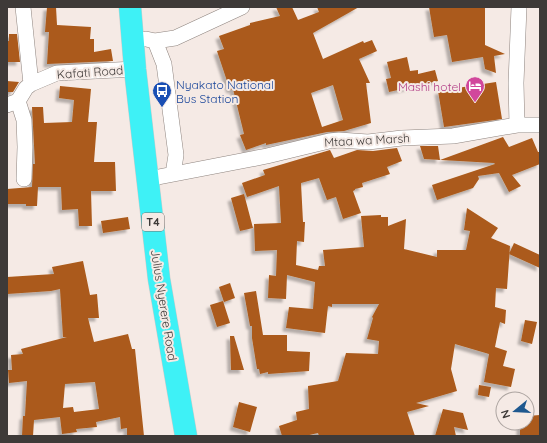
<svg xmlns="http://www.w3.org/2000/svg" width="547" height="443" viewBox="0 0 547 443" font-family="Quicksand,sans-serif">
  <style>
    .building { fill: #ab5a1a; fill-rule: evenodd; filter: url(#shadow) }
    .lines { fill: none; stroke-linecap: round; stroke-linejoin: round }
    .minor-casing { stroke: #8e847f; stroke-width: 16 }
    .highway-casing { stroke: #cdcccb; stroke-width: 23 }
    .minor { stroke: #fff; stroke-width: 15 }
    .highway { stroke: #3ef1f6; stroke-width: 22 }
    .labels { text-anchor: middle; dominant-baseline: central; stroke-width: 4; stroke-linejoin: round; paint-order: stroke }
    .shield { fill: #f5eae5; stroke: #756f6c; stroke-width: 1 }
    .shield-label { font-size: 11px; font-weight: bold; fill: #3e3a38 }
    .street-label { font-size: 12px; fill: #3e3a38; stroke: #f5eae5 }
    .transit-label { font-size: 12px; fill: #164399; stroke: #f5eae5; text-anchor: start }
    .hotel-label { font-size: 12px; fill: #b23c85; stroke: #f5eae5; text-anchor: end }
  </style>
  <defs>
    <filter id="shadow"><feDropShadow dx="-3.5" dy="3.5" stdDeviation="1" flood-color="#0004"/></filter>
  </defs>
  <rect width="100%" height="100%" fill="#f5eae5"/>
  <!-- building -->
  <path class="building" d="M47,7H56L57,25L91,27L90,39H94V52L111,49L113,61L47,64L49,32H45Z
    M276,7H292L298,20L319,12L317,7H359L313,33L323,59L363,41L364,43L372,40L377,51L359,59L370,83H366L371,123L344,131L327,132L266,145V143L246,150L240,135L244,134L233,89L230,90L217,51L224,49L219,36L250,25V23L280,16ZM333,85L343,120L322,127L311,93Z
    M429,7H485V45L505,54L494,56L496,73L485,69L483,57L452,62L447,35L434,37Z
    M9,34H17L20,62H7V41H9Z
    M407,57L410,71L418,70V74L435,70L438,81L389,92L386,79L391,78L387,62Z
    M7,81L19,82L13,92H7Z
    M496,82L502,119L444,127L438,91Z
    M60,86L91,89L88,122H97L94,162H115L116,191H91L92,226H79L78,209L62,210L61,187H38L37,206H26V204H7V189L32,187L33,164H35L32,107H43L44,123L72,122L74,100L59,98Z
    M503,137L509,147L532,138L538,152H540V164L512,175L521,186L509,192L499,173L478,176L479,179L473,188L437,200L432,185L495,164L494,163L424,159L420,146H438L440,160Z
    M397,148L402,161L387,167L390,174L362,183L363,187L355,189V190L353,191L361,213L343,219L336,197L327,200L319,178L301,183L303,222H305L304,242L297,241L296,265L318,270L319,266H325L323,250L364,247L361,216L381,215V217H388V226L406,219L404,249L437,257V250H466L470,231L464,230L467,208L498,228L491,238L510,246L507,289L496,288L495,307L506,310L505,324L500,322L495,347L507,351L503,366L515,369L511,387L484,382L489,354L455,344L451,369L457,391L416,403L429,406L407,412L415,436H319L318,433L305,436H282L279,426L297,420L296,412L309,409L308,386L338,381L346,353L378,354L379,341L367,339L373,318L372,317L379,304H332V307L328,306L325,333L286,328L289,307L313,309L315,282L287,275L286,299L268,298L269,275L276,276L277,250L255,251L254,224L281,223L279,186L247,197L242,183L265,175L263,170L330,150L334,158L357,150L373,151Z
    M244,194L253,228L240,231L231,198Z
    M128,217L130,229L103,233L101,221Z
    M514,243L540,255V268L509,254Z
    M83,261L90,295L97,294L99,318H88L94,342L128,334L132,349H135L144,436H127V428L121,429L120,417L96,422L97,427L76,429L77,432L62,434L60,417L34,420L33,436H22L23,416H25L27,381L9,383L8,370H12L11,355L23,354L21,349L67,337H63L60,289L51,291L7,294V277L54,274L52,267ZM95,382L99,409L74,412L73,407L63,408L65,384Z
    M230,283L235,298L224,302L219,287Z
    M256,291L263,335H287V351L310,352L309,371L268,374V372L260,374L259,369H257L252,338V326H250L244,293Z
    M223,301L230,323L217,327L210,305Z
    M525,320L537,322L532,344L521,341Z
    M230,336H234L244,370H231Z
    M479,385L491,387L489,397L478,395Z
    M239,402L257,407L250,432L233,427Z
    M443,409L463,413L468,430L454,427L456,436H435Z
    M540,415V436H520V423H527V416Z"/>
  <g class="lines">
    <!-- minor casing -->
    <g class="minor-casing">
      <path id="minor" d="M23,7L31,84
        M146,39L155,41L175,38L242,7
        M155,41L164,64L176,155L173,174
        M18,101L24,120L25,147L24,179
        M7,105L18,101L26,88L31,84L57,73L135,69
        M517,125L516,83L519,7
        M148,179L267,156L329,141L339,140L368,142L402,138L453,136L517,125H540"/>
    </g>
    <!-- highway casing -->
    <g class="highway-casing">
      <path id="highway" d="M130,7L135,69L159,279L186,436"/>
    </g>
    <!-- minor -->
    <use href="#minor" class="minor"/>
    <!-- highway -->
    <use href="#highway" class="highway"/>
  </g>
  <!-- icons -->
  <defs>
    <g id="hotel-pin" transform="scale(1)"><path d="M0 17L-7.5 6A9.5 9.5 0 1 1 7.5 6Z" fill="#d1479c" stroke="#f5eae5"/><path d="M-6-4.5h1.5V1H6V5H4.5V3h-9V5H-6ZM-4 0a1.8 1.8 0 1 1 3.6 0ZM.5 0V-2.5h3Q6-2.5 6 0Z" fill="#fff"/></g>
    <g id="bus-pin" transform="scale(1)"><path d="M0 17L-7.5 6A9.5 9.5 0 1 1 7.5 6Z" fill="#1a4fb4" stroke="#f5eae5"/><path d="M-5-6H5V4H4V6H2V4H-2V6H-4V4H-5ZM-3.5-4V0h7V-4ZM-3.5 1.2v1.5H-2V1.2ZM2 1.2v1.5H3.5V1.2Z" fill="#fff"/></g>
  </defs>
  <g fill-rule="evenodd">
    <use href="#hotel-pin" x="475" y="86"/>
    <use href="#bus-pin" x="162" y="91"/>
  </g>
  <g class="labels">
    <!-- shield labels -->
    <rect class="shield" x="142" y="213" width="22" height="18" rx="3"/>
    <g class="shield-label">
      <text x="153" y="222">T4</text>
    </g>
    <!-- street labels -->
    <g class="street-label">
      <text transform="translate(90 72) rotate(-4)">Kafati Road</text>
      <text transform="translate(367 140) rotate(-3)">Mtaa wa Marsh</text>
      <text transform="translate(164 305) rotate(81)">Julius Nyerere Road</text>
    </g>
    <!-- transit labels -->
    <g class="transit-label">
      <text x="176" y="84">Nyakato National<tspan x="176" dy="14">Bus Station</tspan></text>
    </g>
    <!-- hotel labels -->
    <g class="hotel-label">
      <text x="461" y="86">Mashi hotel</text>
    </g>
  </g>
  <!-- border -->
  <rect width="547" height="443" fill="none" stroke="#3e3a38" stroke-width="16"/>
  <!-- north arrow -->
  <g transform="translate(515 411) rotate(252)"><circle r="19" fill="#f5eae5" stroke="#aca4a0"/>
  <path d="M0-3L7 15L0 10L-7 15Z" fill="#1e588f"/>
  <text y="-6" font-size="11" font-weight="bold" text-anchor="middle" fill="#3e3a38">N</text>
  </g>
</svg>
